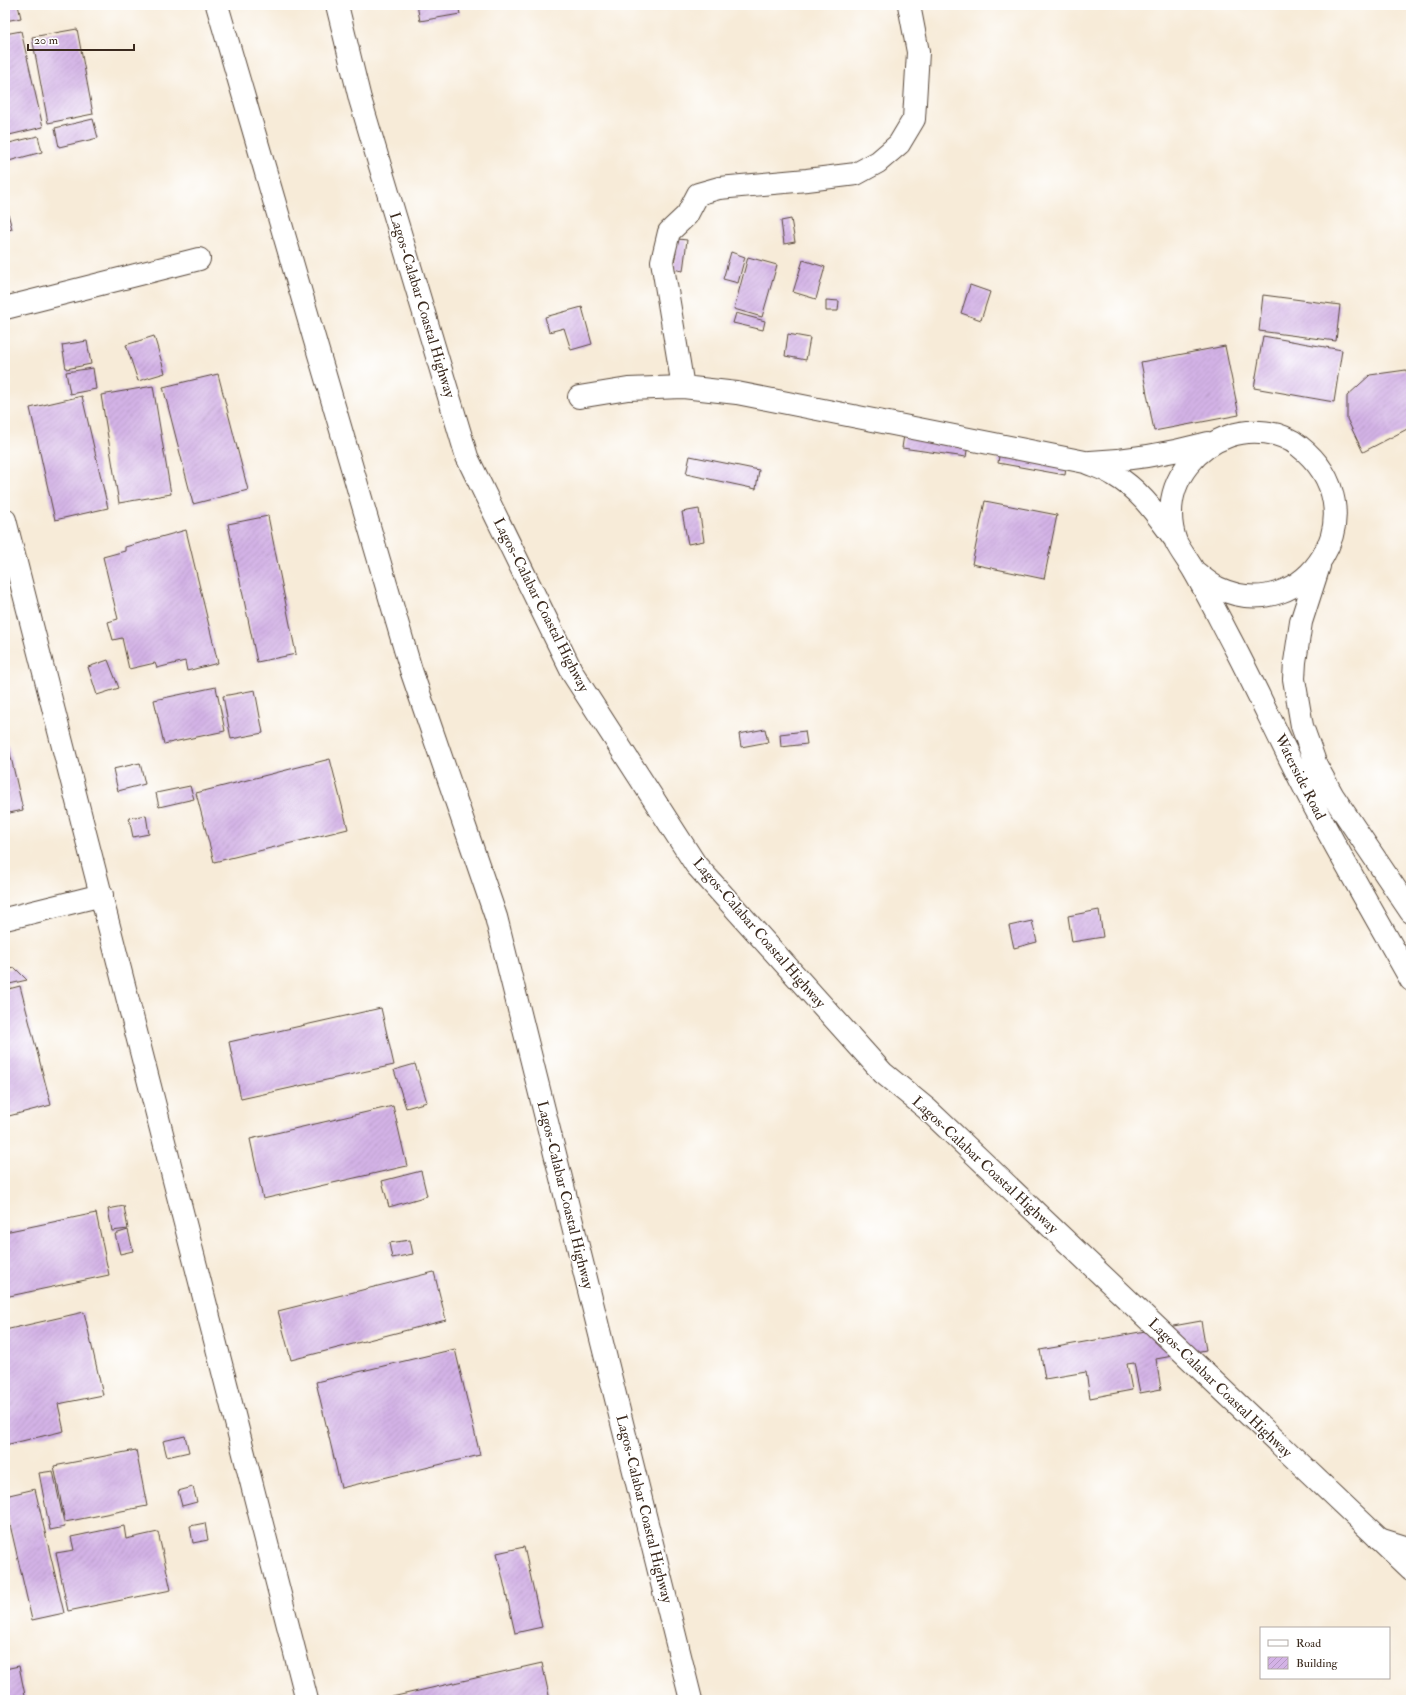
<svg xmlns="http://www.w3.org/2000/svg" width="1416" height="1705" viewBox="0 0 1416 1705" font-family="'IM FELL Double Pica',serif">
  <style>
    .building { fill: url(#building-hatch) }
    .lines { fill: none; stroke-linecap: round; stroke-linejoin: round }
    .minor-casing { stroke: #57473a; stroke-width: 24 }
    .highway-casing { stroke: #57473a; stroke-width: 24 }
    .minor { stroke: #fff; stroke-width: 22 }
    .highway { stroke: #fff; stroke-width: 22 }
    .labels { text-anchor: middle; dominant-baseline: central; stroke-width: 3; stroke-linejoin: round; paint-order: stroke }
    .street-label { font-size: 15px; fill: #3b2a1e; stroke: #fff }
  </style>
  <defs>
    <pattern id="building-hatch" width="6" height="6" patternUnits="userSpaceOnUse"><rect width="6" height="6" fill="#d3b2e6"/><path d="M-1 1l2-2M0 6l6-6M5 7l2-2" fill="none" stroke="#b699c5"/></pattern>
  </defs>
  <rect width="100%" height="100%" fill="#fff"/>
  <filter id="ink" filterUnits="userSpaceOnUse"><feTurbulence type="fractalNoise" baseFrequency=".025" numOctaves="2"/><feDisplacementMap in="SourceGraphic" scale="8" xChannelSelector="R" yChannelSelector="G"/><feConvolveMatrix kernelMatrix="1 2 1 2 8 2 1 2 1" color-interpolation-filters="sRGB"/></filter>
  <filter id="wash" filterUnits="userSpaceOnUse"><feTurbulence type="fractalNoise" baseFrequency=".012" numOctaves="4" result="noise"/><feDisplacementMap in="SourceGraphic" scale="16" xChannelSelector="R" yChannelSelector="G"/><feGaussianBlur stdDeviation="0.9" result="paint"/><feColorMatrix in="noise" values="0 0 0 0 0 0 0 0 0 0 0 0 0 0 0 0 0 1.4 0 .05"/><feComposite in="paint" operator="in"/></filter>
  <g filter="url(#wash)">
    <rect width="100%" height="100%" fill="#f7ebd8"/>
    <g id="blocks">
      <!-- building -->
      <path class="building" d="M5,5H18L21,18L5,21Z
        M417,5H458L460,14L420,21Z
        M77,29L93,114L48,123L32,37Z
        M21,31L43,127L5,136V34Z
        M93,119L98,138L59,147L55,128Z
        M38,136L42,152L5,162V144Z
        M5,202L12,229L5,231Z
        M791,219L795,242L784,244L781,221Z
        M678,239L687,240L683,271L673,269Z
        M731,252L745,257L738,283L723,279Z
        M748,257L777,265L762,317L734,309Z
        M803,260L825,267L816,299L793,292Z
        M970,285L990,292L981,320L961,313Z
        M1263,295L1340,305L1336,341L1259,331Z
        M826,300L839,301L838,311H826Z
        M582,307L592,344L571,350L564,328L549,332L545,317Z
        M736,313L765,321L763,330L733,323Z
        M788,334L810,338L806,360L785,356Z
        M154,336L165,373L138,381L126,345Z
        M1263,336L1342,350L1334,402L1254,388Z
        M87,341L91,364L66,369L62,345Z
        M1225,346L1239,415L1154,431L1141,362Z
        M93,368L96,389L70,394L66,372Z
        M1406,370L1411,381V427L1363,452L1347,419V396L1370,375Z
        M218,374L248,490L193,504L163,387Z
        M153,386L171,494L119,503L101,395Z
        M82,396L108,508L55,520L30,408Z
        M904,435L968,444L966,457L902,448Z
        M1000,448L1067,460L1065,475L998,463Z
        M690,456L759,470L756,489L686,474Z
        M985,501L1057,515L1044,579L972,564Z
        M699,509L704,541L688,544L682,512Z
        M268,516L296,654L257,662L228,524Z
        M186,530L218,663L187,671L185,661L157,668L155,663L129,669L122,638L113,640L108,622L118,619L103,557L125,551V547Z
        M108,660L119,688L97,695L88,667Z
        M216,687L225,731L164,744L154,700Z
        M255,690L263,733L231,739L223,696Z
        M765,729L768,742L741,747L739,734Z
        M805,731L807,744L781,747L780,734Z
        M8,744L23,810L5,814V745Z
        M330,759L348,829L214,862L196,793Z
        M140,763L145,784L118,791L113,769Z
        M190,786L194,799L159,807L156,793Z
        M146,815L149,834L133,837L129,818Z
        M1099,910L1103,937L1072,942L1068,916Z
        M1032,921L1037,942L1014,948L1009,926Z
        M15,968L27,980L5,985V970Z
        M20,986L51,1105L5,1117V990Z
        M381,1008L394,1065L241,1099L229,1042Z
        M415,1064L427,1102L406,1108L394,1070Z
        M393,1106L407,1166L263,1199L250,1139Z
        M421,1171L427,1196L389,1207L382,1181Z
        M124,1206L128,1229L112,1231L108,1209Z
        M96,1213L109,1275L5,1297V1232Z
        M128,1230L133,1251L120,1254L115,1234Z
        M410,1240L413,1254L392,1258L389,1243Z
        M434,1272L446,1320L291,1360L278,1311Z
        M84,1312L103,1395L58,1404L64,1431L5,1445V1330Z
        M1201,1321L1206,1350L1156,1359L1161,1389L1140,1393L1134,1363L1127,1364L1132,1390L1090,1398L1086,1372L1045,1379L1040,1350Z
        M455,1349L480,1455L341,1488L316,1382Z
        M185,1436L189,1452L167,1457L163,1441Z
        M136,1450L147,1506L65,1522L54,1466Z
        M53,1471L65,1527L50,1530L39,1473Z
        M193,1487L197,1502L182,1506L178,1491Z
        M35,1489L64,1613L32,1620L5,1503V1496Z
        M205,1523L208,1540L193,1543L190,1526Z
        M124,1526L126,1539L158,1532L171,1590L68,1611L56,1553L74,1550L71,1537Z
        M524,1547L542,1627L515,1633L497,1553Z
        M542,1663L550,1700H383V1699Z
        M19,1666L26,1700H5V1669Z"/>
    </g>
  </g>
  <g filter="url(#ink)">
    <use href="#blocks" fill-opacity="0" stroke="#57473a" stroke-width="1"/>
    <g class="lines">
      <!-- minor casing -->
      <g class="minor-casing">
        <path id="minor" d="M5,308L199,259
          M683,387L662,261L669,232L687,215L698,194L719,188L807,180L856,174L878,162L899,144L914,119L918,52L909,5
          M579,397L628,389L683,387L737,393L1085,462C1094,466 1105,469 1114,475C1140,490 1156,514 1174,538
          M1090,462C1132,460 1167,454 1208,443
          M5,520L307,1700
          M1319,566L1301,622L1295,662L1294,679L1302,726L1316,765L1333,796L1411,912
          M1194,571C1201,576 1209,584 1218,588C1306,629 1382,511 1299,446C1281,431 1251,428 1229,436C1197,447 1171,477 1171,513C1171,521 1173,534 1176,542C1181,552 1189,562 1194,571C1209,597 1222,624 1236,650C1263,702 1287,756 1315,808C1346,866 1379,923 1411,980
          M5,919L102,895
          M1379,1539L1411,1549"/>
      </g>
      <!-- highway casing -->
      <g class="highway-casing">
        <path id="highway" d="M217,5L411,670L496,917L691,1700
          M337,5L360,99L467,457L573,674L696,865L883,1073L927,1109L1411,1569"/>
      </g>
      <!-- minor -->
      <use href="#minor" class="minor"/>
      <!-- highway -->
      <use href="#highway" class="highway"/>
    </g>
  </g>
  <g class="labels">
    <!-- street labels -->
    <g class="street-label">
      <text transform="translate(422 305) rotate(73)">Lagos-Calabar Coastal Highway</text>
      <text transform="translate(541 605) rotate(63)">Lagos-Calabar Coastal Highway</text>
      <text transform="translate(1300 777) rotate(63)">Waterside Road</text>
      <text transform="translate(759 933) rotate(49)">Lagos-Calabar Coastal Highway</text>
      <text transform="translate(985 1165) rotate(43)">Lagos-Calabar Coastal Highway</text>
      <text transform="translate(565 1195) rotate(76)">Lagos-Calabar Coastal Highway</text>
      <text transform="translate(1220 1388) rotate(44)">Lagos-Calabar Coastal Highway</text>
      <text transform="translate(644 1509) rotate(76)">Lagos-Calabar Coastal Highway</text>
    </g>
  </g>
  <!-- margin -->
  <rect width="1416" height="1705" fill="none" stroke="#fff" stroke-width="20"/>
  <!-- legend -->
  <rect x="1260" y="1627" width="130" height="52" fill="#ffffff" stroke="#b1aaa5"/>
  <rect x="1268" y="1640" width="20" height="6" fill="#ffffff" stroke="#b1aaa5"/>
  <text x="1296" y="1647" font-size="12" fill="#3b2a1e">Road</text>
  <rect x="1268" y="1657" width="20" height="12" fill="url(#building-hatch)" stroke="#b1aaa5"/>
  <text x="1296" y="1667" font-size="12" fill="#3b2a1e">Building</text>
  <!-- scale -->
  <path d="M28 44v6h106v-6" fill="none" stroke="#3b2a1e" stroke-width="2"/>
  <text x="34" y="44" font-size="12" fill="#3b2a1e" stroke="#ffffff" stroke-width="3" paint-order="stroke">20 m</text>
</svg>
